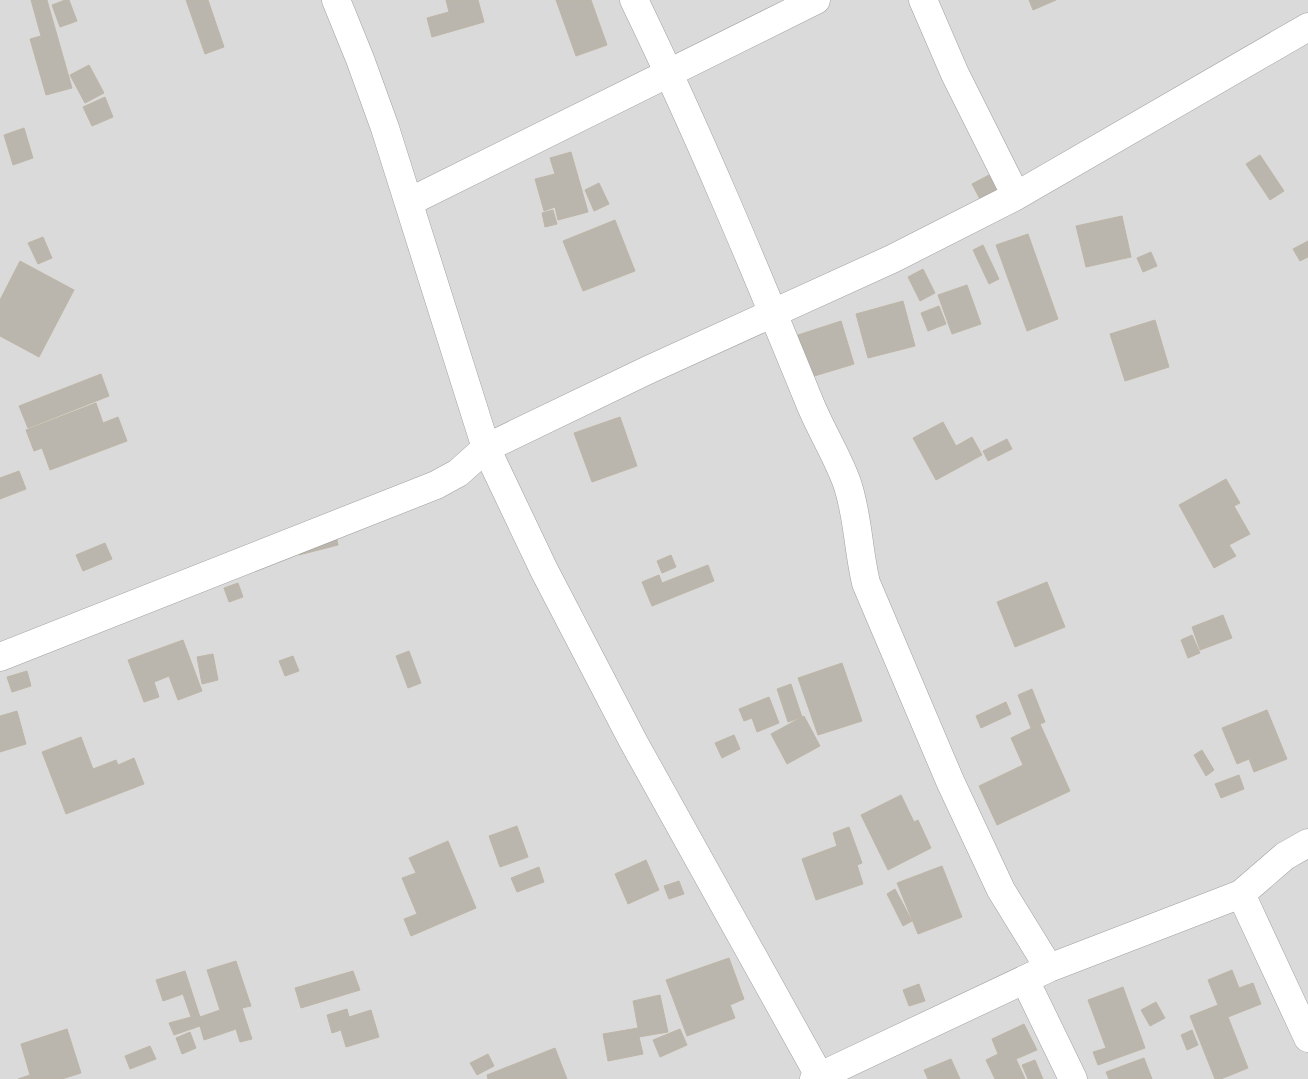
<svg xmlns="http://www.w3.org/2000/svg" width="1308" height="1079" viewBox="0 0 1308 1079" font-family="Rubik,sans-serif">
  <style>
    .residential { fill: #dbdada }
    .building { fill: #bab5ad; stroke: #beb6a6 }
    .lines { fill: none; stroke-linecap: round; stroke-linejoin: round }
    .minor-casing { stroke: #a1a1a1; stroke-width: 29 }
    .minor { stroke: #fff; stroke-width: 28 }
  </style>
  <rect width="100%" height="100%" fill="#edece3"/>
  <!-- residential -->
  <path class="residential" d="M0,0H1308V1079H0Z"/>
  <!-- building -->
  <path class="building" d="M31,0H47L72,88L46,95L30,39L41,36Z
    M65,0H69L77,21L60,27L52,5Z
    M186,0H208L224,47L205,54Z
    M446,0H478L484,22L432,37L427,18L449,12Z
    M556,0H591L607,45L576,56Z
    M1029,0H1056L1033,10Z
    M89,65L104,93L85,103L70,75Z
    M105,97L113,117L92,126L83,107Z
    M24,128L33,158L13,165L4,135Z
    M571,152L588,212L558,220L555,207L544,211L535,179L555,174L550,158Z
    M1260,155L1284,191L1270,200L1246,164Z
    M989,175L999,192L981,201L972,184Z
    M599,183L609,204L594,211L585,190Z
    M553,210L557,224L545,227L542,213Z
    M1122,216L1131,257L1086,267L1076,226Z
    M615,220L635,271L583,291L563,241Z
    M1028,234L1058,319L1027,331L996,245Z
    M43,237L52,258L38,264L28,243Z
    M1308,241V257L1300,261L1293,249Z
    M983,245L999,279L989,284L973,250Z
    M1151,252L1157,266L1143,272L1137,258Z
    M20,261L74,290L39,357L0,336V300Z
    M923,269L935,293L920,301L908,277Z
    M967,285L981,324L952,334L938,295Z
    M903,301L915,346L868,358L856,314Z
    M939,306L946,324L928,331L921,313Z
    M1155,320L1169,367L1125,381L1110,334Z
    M841,321L854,364L811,377L798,335Z
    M101,374L109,396L28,428L19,406Z
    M96,403L103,423L118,417L127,441L50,470L42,448L34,451L26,430Z
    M620,417L637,466L592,482L574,433Z
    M943,422L956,446L972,437L982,455L936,480L913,438Z
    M1007,439L1012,449L988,461L983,451Z
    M19,471L26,489L0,499V478Z
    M1226,479L1240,503L1234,506L1250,534L1229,545L1236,556L1214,568L1179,505Z
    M336,535L338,545L299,555L297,545Z
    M105,543L112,559L83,571L76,555Z
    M671,555L676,567L662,573L657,561Z
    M708,565L714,581L652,606L642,582L659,575L662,583Z
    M1047,582L1065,627L1015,647L997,602Z
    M238,583L243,597L229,602L224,588Z
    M1223,615L1232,638L1200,650L1192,627Z
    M1192,635L1200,653L1188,658L1181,640Z
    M183,640L202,691L178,700L169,676L154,682L159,697L144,702L128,660Z
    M409,651L421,683L408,688L396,656Z
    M213,654L218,680L202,684L197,657Z
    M293,656L299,671L285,676L279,661Z
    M842,663L862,721L818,735L798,678Z
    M27,671L31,686L12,692L7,677Z
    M791,684L802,717L788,722L777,689Z
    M1032,689L1045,722L1031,728L1018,695Z
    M769,697L779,723L757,732L752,718L744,721L739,709Z
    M1006,702L1011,714L981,728L976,716Z
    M1267,710L1287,759L1254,772L1249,759L1237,764L1222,728Z
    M17,711L26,744L0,752V716Z
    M804,716L820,746L787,764L771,734Z
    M1040,724L1070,791L997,825L979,786L1023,765L1011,738Z
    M734,735L740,749L722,758L715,743Z
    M81,737L93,769L116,760L118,765L134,758L144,784L66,814L42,752Z
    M1202,750L1214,770L1206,776L1194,755Z
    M1239,775L1244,789L1221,798L1215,784Z
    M901,795L914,822L918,820L931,848L888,870L861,815Z
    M517,826L528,857L500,867L489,836Z
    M849,827L862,863L857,865L863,884L816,900L802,859L837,846L833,833Z
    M448,841L476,908L411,936L404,919L417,914L402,878L416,873L409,858Z
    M646,860L659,890L628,904L615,874Z
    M942,866L962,917L918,934L897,883Z
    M539,867L544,882L517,892L511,878Z
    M679,881L684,894L669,899L664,886Z
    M895,889L912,921L903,926L887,894Z
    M729,958L744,999L730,1005L735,1018L687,1036L666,980Z
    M236,961L251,1006L242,1008L252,1039L240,1042L236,1029L204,1040L200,1026L174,1035L169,1023L191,1017L183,994L163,1001L156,980L185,971L200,1017L220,1010L207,970Z
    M1232,970L1239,988L1253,983L1261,1004L1228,1017L1248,1068L1221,1079H1215L1190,1016L1218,1005L1208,980Z
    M353,971L360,990L301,1008L295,988Z
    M919,984L925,1001L909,1006L903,990Z
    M1123,987L1145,1048L1098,1065L1093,1052L1106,1048L1088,1000Z
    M660,995L668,1032L639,1037L643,1054L608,1061L603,1034L638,1028L633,1001Z
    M1156,1002L1165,1018L1150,1026L1141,1010Z
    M347,1009L349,1017L371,1010L379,1037L346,1047L341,1030L332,1033L327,1015Z
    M1024,1024L1037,1050L1016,1059L1025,1079H995L986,1060L998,1054L992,1039Z
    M67,1029L81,1073L62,1079H18L30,1075L21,1044Z
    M680,1029L687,1045L660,1057L653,1040Z
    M1192,1030L1198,1045L1187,1050L1181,1035Z
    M190,1032L196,1048L182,1054L176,1038Z
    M150,1046L156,1059L130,1069L125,1056Z
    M555,1048L567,1079H488L487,1075Z
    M488,1054L494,1066L477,1075L470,1063Z
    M1144,1058L1152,1079H1109L1106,1072Z
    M951,1059L960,1079H928L924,1070Z
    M1035,1060L1043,1079H1028L1022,1065Z"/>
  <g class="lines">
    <!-- minor casing -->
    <g class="minor-casing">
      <path id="minor" d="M336,0L360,59L385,128L486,448L544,570L633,741L821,1079
        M634,0C698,132 754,266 809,401C820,429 837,455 847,483C858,515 858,550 866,583L950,781L1001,890L1049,968
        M923,0L955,74L1016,196
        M409,202L816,0
        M0,657L436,485L458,473L486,448L648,370L892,259L1016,196L1308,27
        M1241,894L1308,1038
        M1025,980L1073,1079
        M814,1079L1049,968L1241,894L1285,856L1308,843"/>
    </g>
    <!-- minor -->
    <use href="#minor" class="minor"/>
  </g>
</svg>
